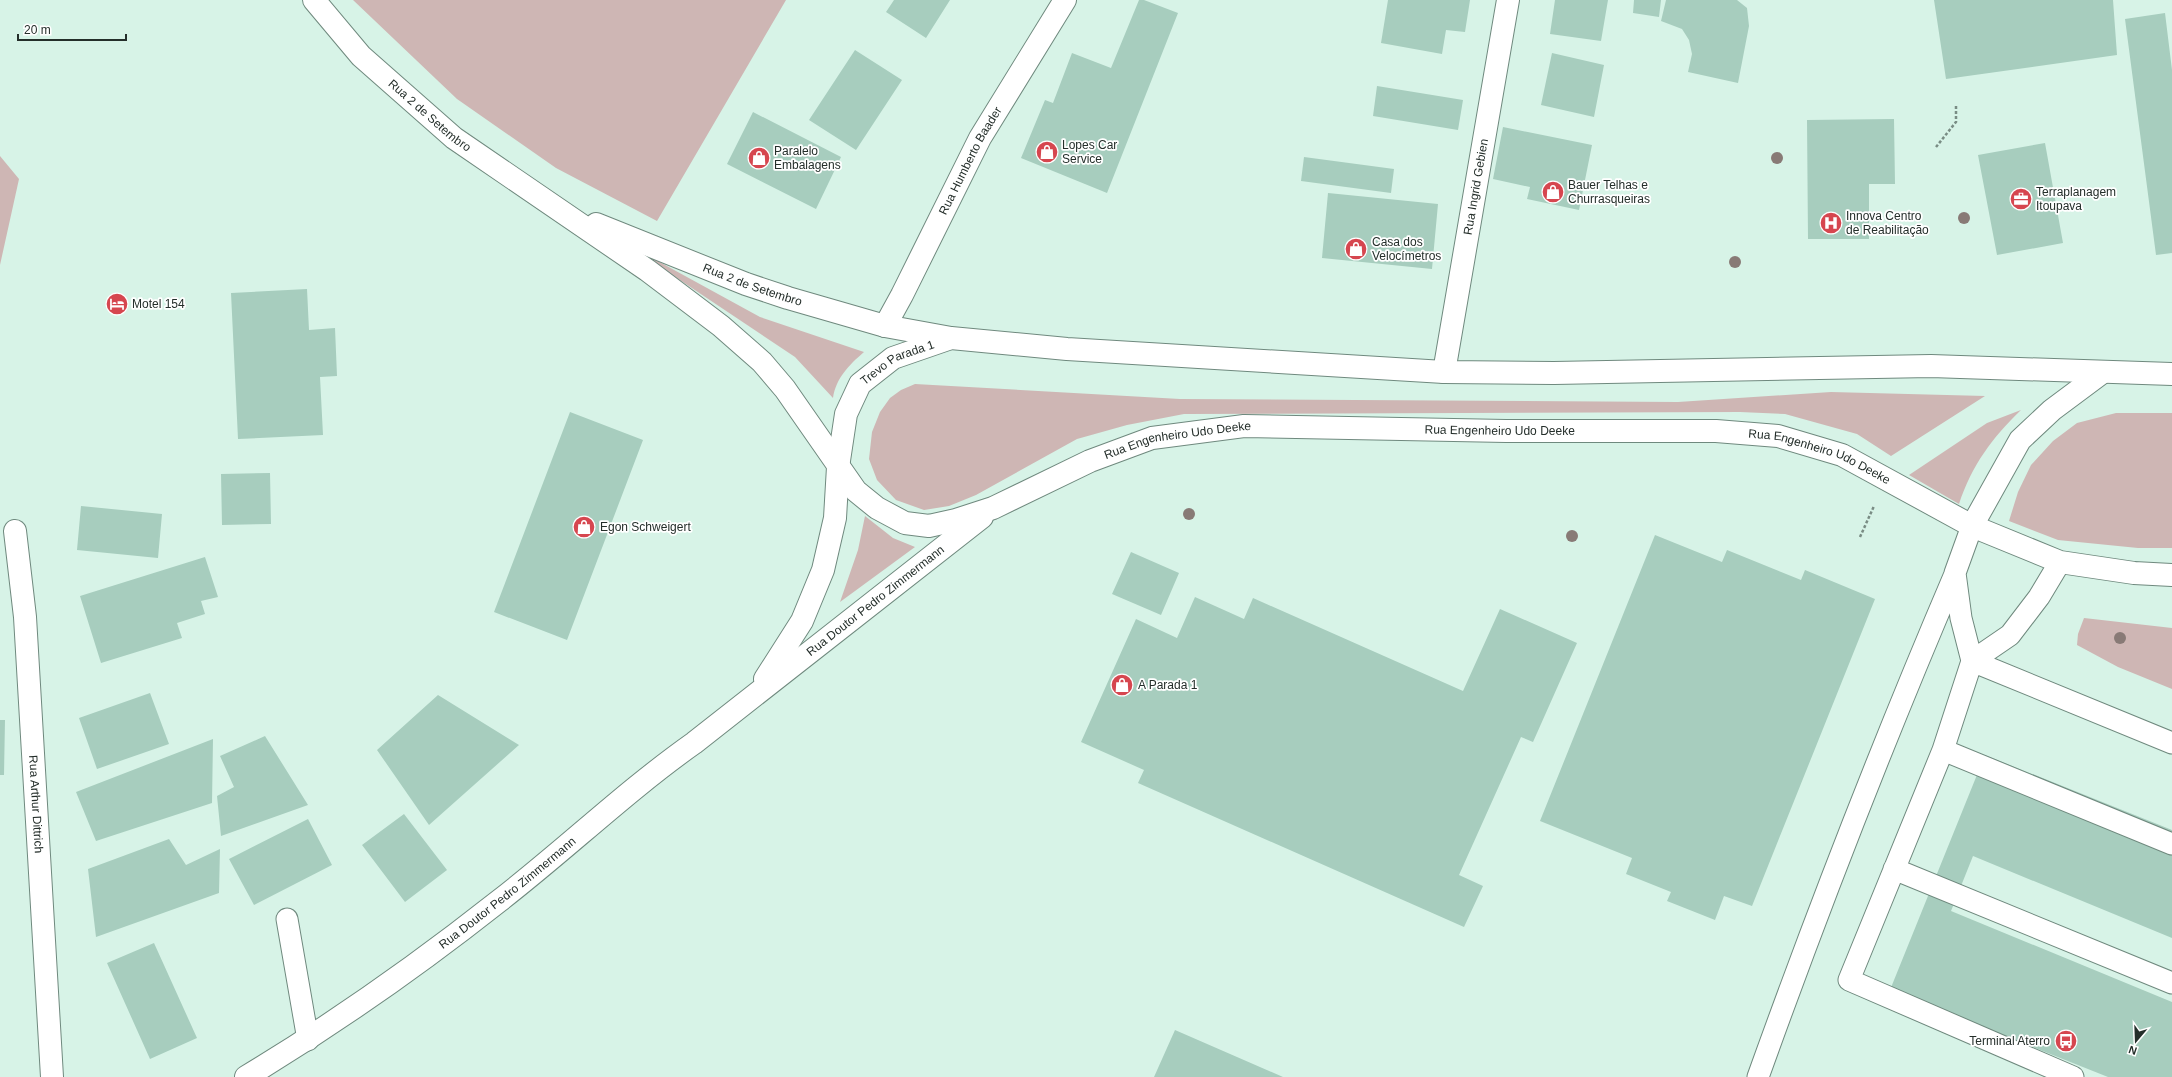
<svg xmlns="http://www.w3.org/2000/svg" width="2172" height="1077" viewBox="0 0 2172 1077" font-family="Helvetica,sans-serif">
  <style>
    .green { fill: #ceb6b4 }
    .building { fill: #a7cdbe }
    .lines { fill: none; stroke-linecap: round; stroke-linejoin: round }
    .lane-casing { stroke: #6f897e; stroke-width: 23 }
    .street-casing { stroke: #6f897e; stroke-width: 24 }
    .primary-casing { stroke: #6f897e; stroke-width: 24 }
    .path { stroke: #798c84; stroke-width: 2.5; stroke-dasharray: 3 2; stroke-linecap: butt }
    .lane { stroke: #fff; stroke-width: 21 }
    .street { stroke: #fff; stroke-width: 22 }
    .primary { stroke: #fff; stroke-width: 22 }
    .tree { fill: #887a76 }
    .labels { text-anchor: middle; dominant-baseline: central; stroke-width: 3.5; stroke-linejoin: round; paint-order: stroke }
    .street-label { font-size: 12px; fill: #242e2a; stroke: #fff }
    .poi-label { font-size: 12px; fill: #242e2a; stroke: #fff; text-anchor: start }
  </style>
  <rect width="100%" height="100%" fill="#d7f3e7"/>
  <!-- green -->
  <path class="green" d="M353,0H786L657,221L556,168L457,99Z
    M0,156L19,179L0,265Z
    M623,242L760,317L864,352C849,365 836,378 833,398L795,357Z
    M915,384L1180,399L1678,402L1831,392L1985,396L1891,456L1857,434L1785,414L1740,412L1184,414L1127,425L1077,439L976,495L949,506L924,510L896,500L877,480L869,459L872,432L880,412L890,398L901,390Z
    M2021,410C1992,438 1972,465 1959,504L1909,475L1987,423Z
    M2116,413H2172V548H2138L2058,540L2009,521L2018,492L2031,465L2053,441L2077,423Z
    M865,516L893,538L915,547L840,602L858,550Z
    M2084,618L2172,628V689L2118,667L2077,645L2078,634Z"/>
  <!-- building -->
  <path class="building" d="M894,0H950L926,38L886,12Z
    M1139,0H1144L1178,13L1107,193L1021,158L1045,100L1053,103L1072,53L1111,68Z
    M1388,0H1470L1465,32L1446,30L1442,54L1381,43Z
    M1555,0H1608L1601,41L1550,34Z
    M1634,0H1661L1659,17L1633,13Z
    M1666,0H1737L1747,8L1749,26L1738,83L1688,72L1692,54L1689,40L1682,29L1661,21Z
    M1934,0H2113L2117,55L1946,79Z
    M2165,13L2172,70V253L2156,255L2125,19Z
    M855,50L902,80L856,150L809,120Z
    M1552,53L1604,65L1594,117L1541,105Z
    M1377,86L1463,100L1458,130L1373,116Z
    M753,112L841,157L816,209L727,164Z
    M1894,119L1895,184H1869V239H1808L1807,120Z
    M1503,127L1592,145L1579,210L1527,199L1530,187L1493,179Z
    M2045,143L2063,243L1997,255L1978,155Z
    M1304,157L1394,169L1391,193L1301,181Z
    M1328,193L1438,204L1432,269L1322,258Z
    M307,289L309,330L335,328L337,376L320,377L323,435L238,439L231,293Z
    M570,412L643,440L567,640L494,612Z
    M270,473L271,524L222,525L221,474Z
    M81,506L162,514L158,558L77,550Z
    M1655,535L1722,562L1727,550L1801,580L1805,570L1875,599L1752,906L1724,896L1715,920L1667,901L1671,892L1626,874L1632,858L1540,821Z
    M1131,552L1179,573L1161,615L1112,594Z
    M205,557L218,597L201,601L205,614L177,623L182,638L101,663L80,596Z
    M1195,597L1244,619L1253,598L1463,691L1500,609L1577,643L1533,742L1521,737L1459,875L1483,886L1464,927L1138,783L1144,770L1081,742L1136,619L1177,638Z
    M150,693L169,744L97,769L79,718Z
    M438,695L519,745L429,825L377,750Z
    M0,720H5L4,775H0Z
    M265,736L308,805L221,836L217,796L234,787L220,756Z
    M213,739L212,803L96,841L76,792Z
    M1985,755L2172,830V938L1973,856L1951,911L2172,1002V1077H2108L1890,990Z
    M404,814L447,870L405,902L362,845Z
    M308,819L332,865L254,905L229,859Z
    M169,839L186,865L220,849L219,893L96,937L88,869Z
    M154,943L197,1038L150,1059L107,963Z
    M1175,1030L1283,1077H1154Z"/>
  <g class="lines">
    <!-- lane casing -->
    <g class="lane-casing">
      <path id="lane" d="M1972,526L1955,573L1961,618L1972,661L1943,750L1849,980L2073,1077
        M1972,661L2172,743
        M1972,661L2010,635L2039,597L2060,562
        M1943,750L2172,844
        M1894,869L2172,983
        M287,919L308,1040
        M1758,1077C1819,907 1884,740 1955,574"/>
    </g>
    <!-- street casing -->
    <g class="street-casing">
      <g id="street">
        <path id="s1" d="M885,326L902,295L980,138L1065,0"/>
        <path id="s2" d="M1444,372L1508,0"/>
        <path id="s3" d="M15,531L25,617L52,1077"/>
      </g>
    </g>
    <!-- primary casing -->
    <g class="primary-casing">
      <g id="primary">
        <path id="s4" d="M314,0L361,56L454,138L647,270L721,326L762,362L785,389L856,491L877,508L905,523L929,526L956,520L993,508L1090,461L1152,438L1244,426L1506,431H1716L1778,436L1842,455L1972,526L2060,562L2134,573L2172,575"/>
        <path id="s5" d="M596,224L746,284L788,298L885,326L951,338L1067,349L1444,372L1554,373L1931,366L2172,374"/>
        <path d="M1972,526L2020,440L2052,410L2103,372"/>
        <path id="s6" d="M765,679L802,621L823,570L835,518L838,467L846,414L860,384L893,358L948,339"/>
        <path id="s7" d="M246,1077C334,1024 418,965 499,901C565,850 626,791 694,743L982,517"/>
      </g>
    </g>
    <!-- path -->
    <path class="path" d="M1936,147L1956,122V104
      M1860,537L1874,506"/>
    <!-- lane -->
    <use href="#lane" class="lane"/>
    <!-- street -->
    <use href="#street" class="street"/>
    <!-- primary -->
    <use href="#primary" class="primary"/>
  </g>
  <!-- trees -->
  <g class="tree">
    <circle cx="1777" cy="158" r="6"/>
    <circle cx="1964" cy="218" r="6"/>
    <circle cx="1735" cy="262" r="6"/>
    <circle cx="1189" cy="514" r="6"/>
    <circle cx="1572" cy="536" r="6"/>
    <circle cx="2120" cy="638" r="6"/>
  </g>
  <!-- icons -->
  <defs>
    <g id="shop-disc" transform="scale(1.15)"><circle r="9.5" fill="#d6464f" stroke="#fff"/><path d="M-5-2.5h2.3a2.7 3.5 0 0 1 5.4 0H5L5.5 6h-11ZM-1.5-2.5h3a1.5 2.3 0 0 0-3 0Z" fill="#fff"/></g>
    <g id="office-disc" transform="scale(1.15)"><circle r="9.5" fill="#d6464f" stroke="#fff"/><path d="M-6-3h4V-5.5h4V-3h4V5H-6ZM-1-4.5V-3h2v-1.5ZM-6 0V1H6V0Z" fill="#fff"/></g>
    <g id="hospital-disc" transform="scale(1.15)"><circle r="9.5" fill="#d6464f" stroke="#fff"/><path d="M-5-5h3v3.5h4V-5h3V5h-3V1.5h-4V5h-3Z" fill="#fff"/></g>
    <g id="hotel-disc" transform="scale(1.15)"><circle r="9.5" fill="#d6464f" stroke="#fff"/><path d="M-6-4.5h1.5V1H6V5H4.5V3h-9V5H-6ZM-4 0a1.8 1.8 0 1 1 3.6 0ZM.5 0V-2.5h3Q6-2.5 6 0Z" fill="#fff"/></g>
    <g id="bus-disc" transform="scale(1.15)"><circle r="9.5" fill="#d6464f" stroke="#fff"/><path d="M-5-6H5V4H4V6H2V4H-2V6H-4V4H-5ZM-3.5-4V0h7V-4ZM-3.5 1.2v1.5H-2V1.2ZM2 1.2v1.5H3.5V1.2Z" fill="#fff"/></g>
  </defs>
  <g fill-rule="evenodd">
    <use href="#shop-disc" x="1047" y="152"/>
    <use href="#shop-disc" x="759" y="158"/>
    <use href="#shop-disc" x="1553" y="192"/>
    <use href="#office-disc" x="2021" y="199"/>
    <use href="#hospital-disc" x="1831" y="223"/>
    <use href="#shop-disc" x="1356" y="249"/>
    <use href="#hotel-disc" x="117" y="304"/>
    <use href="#shop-disc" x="584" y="527"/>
    <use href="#shop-disc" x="1122" y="685"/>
    <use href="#bus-disc" x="2066" y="1041"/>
  </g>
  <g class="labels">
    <!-- street labels -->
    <g class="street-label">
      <text stroke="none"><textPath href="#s4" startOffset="164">Rua 2 de Setembro</textPath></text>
      <text stroke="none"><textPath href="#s1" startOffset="186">Rua Humberto Baader</textPath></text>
      <text stroke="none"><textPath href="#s2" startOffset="188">Rua Ingrid Gebien</textPath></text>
      <text stroke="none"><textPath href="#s5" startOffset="168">Rua 2 de Setembro</textPath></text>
      <text stroke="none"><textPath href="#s6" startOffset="359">Trevo Parada 1</textPath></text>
      <text stroke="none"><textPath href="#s4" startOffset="1410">Rua Engenheiro Udo Deeke</textPath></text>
      <text stroke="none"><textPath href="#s4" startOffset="1086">Rua Engenheiro Udo Deeke</textPath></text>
      <text stroke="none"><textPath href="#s4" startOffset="1734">Rua Engenheiro Udo Deeke</textPath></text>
      <text stroke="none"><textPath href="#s7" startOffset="790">Rua Doutor Pedro Zimmermann</textPath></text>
      <text stroke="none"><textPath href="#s3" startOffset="274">Rua Arthur Dittrich</textPath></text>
      <text stroke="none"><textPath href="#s7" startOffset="320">Rua Doutor Pedro Zimmermann</textPath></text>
    </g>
    <!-- poi labels -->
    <g class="poi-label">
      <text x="1062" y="145">Lopes Car<tspan x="1062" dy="14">Service</tspan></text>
      <text x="774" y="151">Paralelo<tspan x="774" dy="14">Embalagens</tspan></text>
      <text x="1568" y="185">Bauer Telhas e<tspan x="1568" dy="14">Churrasqueiras</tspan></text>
      <text x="2036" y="192">Terraplanagem<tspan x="2036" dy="14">Itoupava</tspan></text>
      <text x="1846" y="216">Innova Centro<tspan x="1846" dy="14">de Reabilitação</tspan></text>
      <text x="1372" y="242">Casa dos<tspan x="1372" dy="14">Velocímetros</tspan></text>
      <text x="132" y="304">Motel 154</text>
      <text x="600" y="527">Egon Schweigert</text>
      <text x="1138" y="685">A Parada 1</text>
      <text x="2050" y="1041" text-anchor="end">Terminal Aterro</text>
    </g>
  </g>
  <!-- north arrow -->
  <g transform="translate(2136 1041) rotate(199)" stroke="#ffffff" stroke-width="3" paint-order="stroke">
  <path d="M0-3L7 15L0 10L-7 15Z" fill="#242e2a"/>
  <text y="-6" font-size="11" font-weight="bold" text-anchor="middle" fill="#242e2a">N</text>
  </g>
  <!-- scale -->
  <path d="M18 34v6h108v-6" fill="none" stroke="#242e2a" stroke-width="2"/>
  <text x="24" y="34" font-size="12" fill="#242e2a" stroke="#ffffff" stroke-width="3" paint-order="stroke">20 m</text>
</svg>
